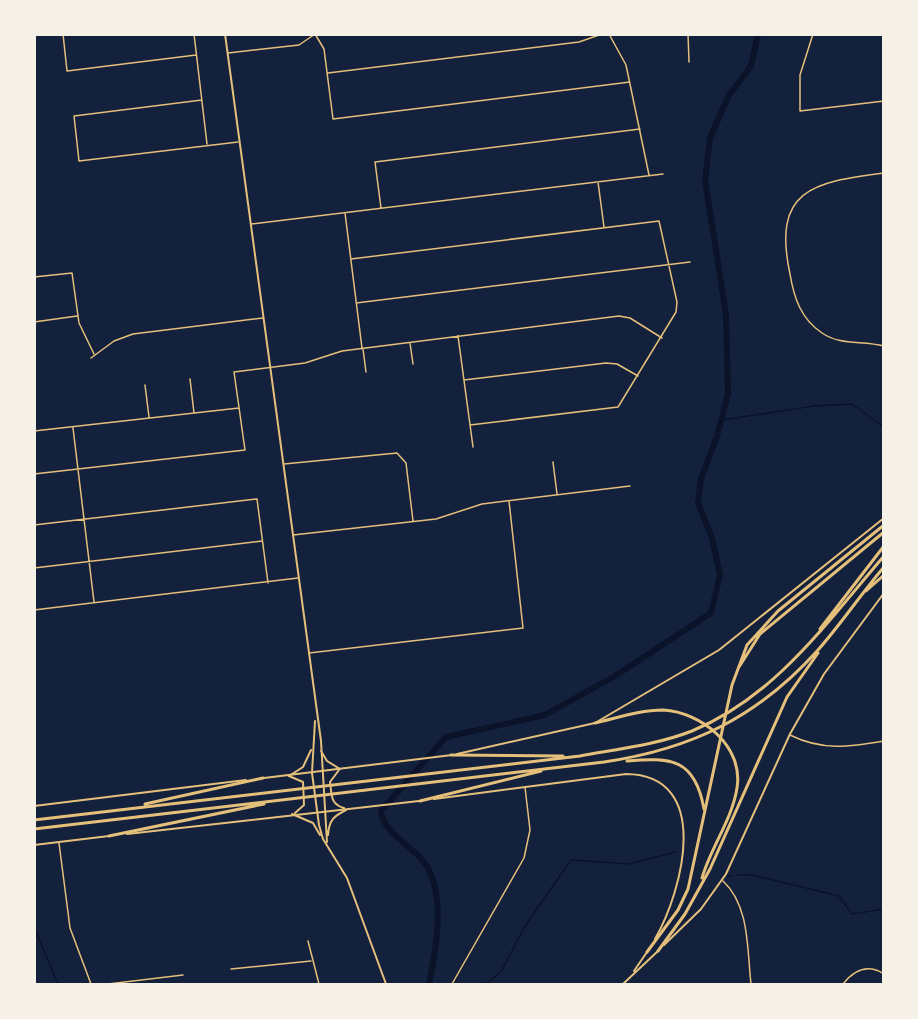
<svg xmlns="http://www.w3.org/2000/svg" width="918" height="1019" viewBox="0 0 918 1019" font-family="Raleway,sans-serif">
  <style>
    .lines { fill: none; stroke-linecap: round; stroke-linejoin: round }
    .stream { stroke: #0b132b; stroke-width: 1.5 }
    .river { stroke: #0b132b; stroke-width: 6 }
    .minor { stroke: #e5c07b; stroke-width: 1.5 }
    .secondary { stroke: #e5c07b; stroke-width: 2 }
    .primary { stroke: #e5c07b; stroke-width: 2 }
    .motorway { stroke: #e5c07b; stroke-width: 3 }
  </style>
  <rect width="100%" height="100%" fill="#14213d"/>
  <g class="lines">
    <!-- stream -->
    <path class="stream" d="M722,420L814,406L852,404L884,427
      M726,875L731,876
      M737,875H753L839,896L852,914L884,909
      M34,927L58,984
      M476,984L489,982L502,970L525,926L571,860L629,864L676,852"/>
    <!-- river -->
    <path class="river" d="M429,984C436,950 447,890 423,861C411,846 382,831 381,811L446,737L545,715L615,676L711,613L720,575L712,538L698,503L701,479L717,436L728,394L726,314L705,180L710,138L729,95L751,66L758,34"/>
    <!-- minor -->
    <path class="minor" d="M63,34L67,71L196,55
      M194,34L207,144
      M315,34L324,49L333,119L630,82
      M609,34L626,65L649,175
      M688,34L689,62
      M813,34L800,75V111L884,101
      M228,53L299,45L315,34
      M328,73L579,42L602,34
      M202,100L74,116L79,161L238,142
      M884,173C812,182 772,190 790,274C794,298 801,319 822,333C841,346 862,340 884,346
      M598,182L604,227
      M381,208L375,162L640,129
      M345,213L362,348
      M251,224L663,174
      M351,259L659,221L677,302L676,312L618,407L470,425
      M34,277L72,273L79,323L94,354
      M356,303L690,262
      M34,322L77,316
      M458,336L473,447
      M410,343L413,364
      M363,349L366,372
      M91,358L114,341L133,334L263,318
      M190,379L194,413
      M464,380L606,363L617,364L638,376
      M145,385L149,417
      M73,428L94,602
      M34,431L239,408
      M553,462L557,494
      M284,464L397,453L406,463L413,521
      M34,474L245,450L234,372L305,363L342,351L619,316L630,318L662,338
      M34,525L257,499L268,583
      M293,535L436,519L482,504L630,486
      M34,568L262,541
      M34,610L298,578
      M309,653L523,628L509,501
      M790,735C822,751 849,747 884,741
      M59,843L70,928L91,984
      M723,881C750,906 747,950 751,984
      M308,941L319,984
      M231,969L311,961
      M108,984L183,975
      M452,984L524,858L530,830L525,787
      M843,984C854,970 867,963 884,974"/>
    <!-- secondary -->
    <path class="secondary" d="M457,754L595,723L719,650L884,518
      M339,770L330,782C332,795 330,804 344,808
      M289,776L303,782L304,805L295,813
      M264,778L452,755
      M434,799L626,774C713,775 683,890 655,939
      M34,806L246,780
      M127,834L419,801
      M34,845L109,836
      M664,945L701,909L726,874L790,734L824,674L884,593"/>
    <!-- primary -->
    <path class="primary" d="M225,34L321,741L327,842
      M315,721L312,773L319,825L323,839L347,878L386,984
      M321,751L327,761L340,769
      M289,776L303,767L311,750
      M292,814L313,823L320,835
      M328,835C329,820 334,816 346,810
      M634,971L647,952
      M623,984L658,951"/>
    <!-- motorway -->
    <path class="motorway" d="M866,591L884,575
      M820,629L884,546
      M739,667L760,634L884,532
      M595,723C617,718 640,710 663,710C701,712 744,746 737,788C732,820 711,847 702,878
      M451,755L563,756
      M627,761C672,757 695,759 704,809
      M420,801L541,771
      M145,804L263,778
      M34,820L580,756C618,749 656,745 692,731C775,697 827,622 884,556
      M34,829L604,762C692,749 758,717 818,650C841,624 861,594 884,567
      M109,836L264,804
      M658,951L685,914L710,869L787,697L818,653
      M647,952L678,910L688,889L732,685L747,645L778,611L884,525"/>
  </g>
  <!-- border -->
  <rect width="918" height="1019" fill="none" stroke="#f6f1e7" stroke-width="72"/>
</svg>
